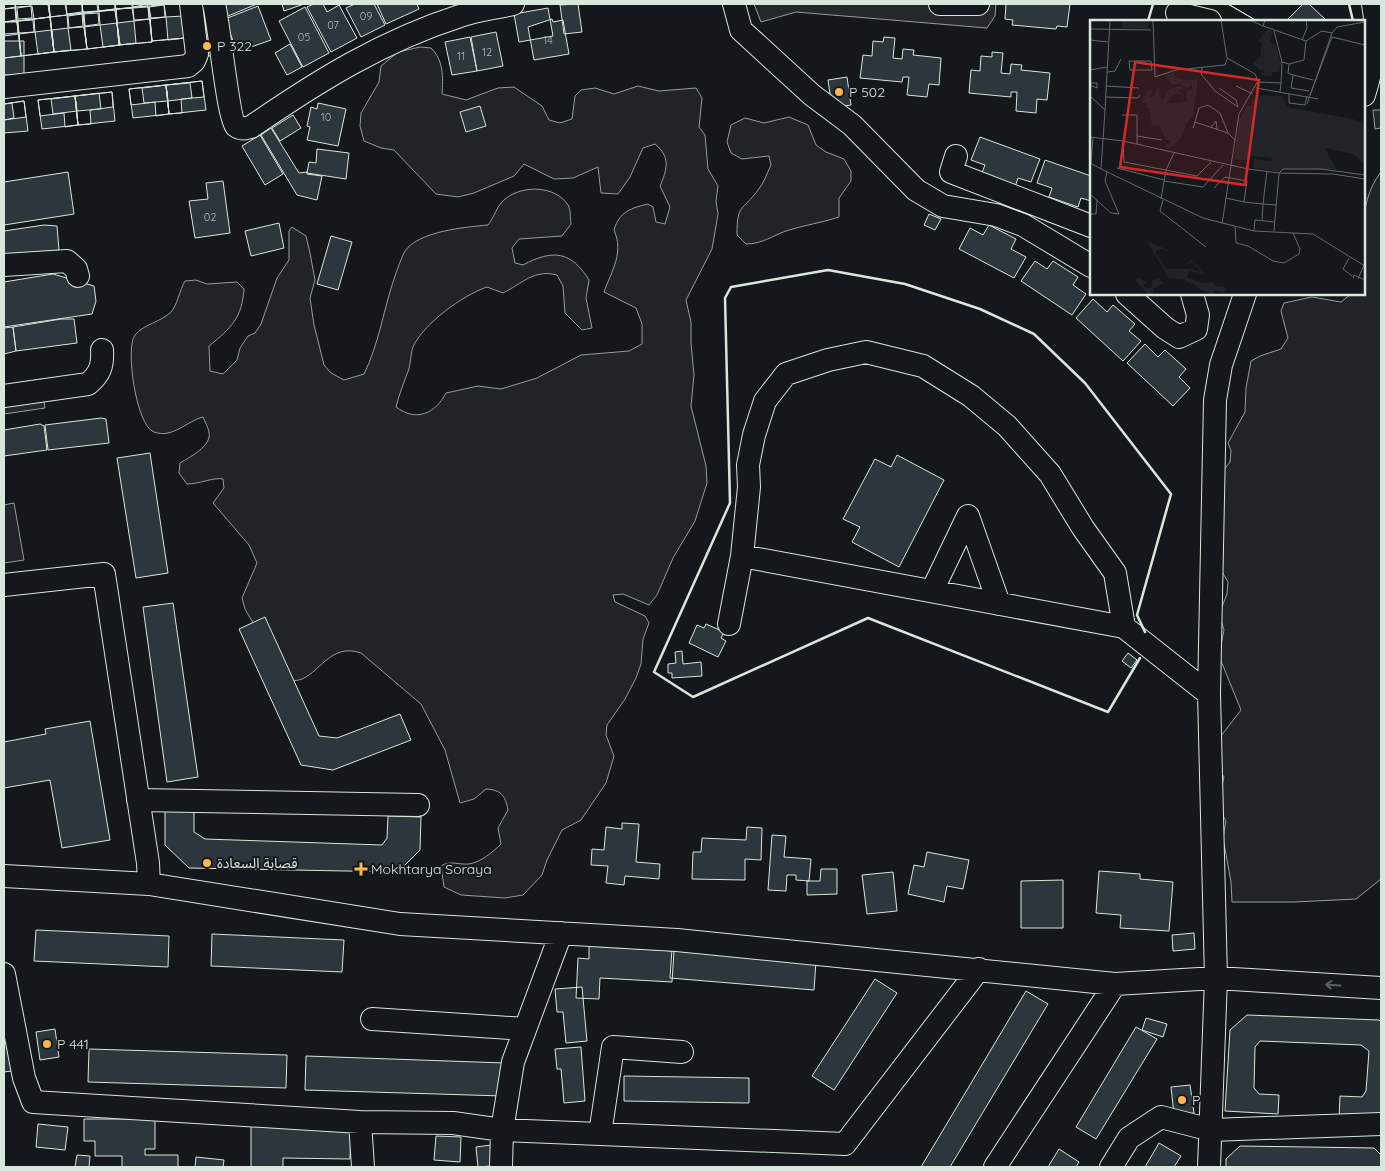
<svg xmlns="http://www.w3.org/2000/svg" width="1385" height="1171" viewBox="0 0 1385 1171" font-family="Quicksand,'Noto Sans Arabic',sans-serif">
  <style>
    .green { fill: #202428; stroke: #939e99 }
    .parking { fill: #24282b; stroke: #939e99 }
    .building { fill: #2c363c; stroke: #d8e6dc; fill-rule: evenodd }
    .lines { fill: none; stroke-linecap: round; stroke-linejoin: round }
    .minor-casing { stroke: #d8e6dc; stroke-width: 24 }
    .minor { stroke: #14181c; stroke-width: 22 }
    .wall { stroke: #d8e6dc; stroke-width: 2.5 }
    .oneway { stroke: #59605f }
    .poi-dot { fill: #ffb74d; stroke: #14181c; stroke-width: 2 }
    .labels { text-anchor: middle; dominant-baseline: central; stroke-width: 4; stroke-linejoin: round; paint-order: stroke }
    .number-label { font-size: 11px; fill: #adbab4 }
    .poi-label { font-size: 14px; fill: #d8e6dc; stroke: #14181c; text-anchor: start }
    .inset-road { fill: none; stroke: #626a69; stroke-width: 1 }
    .view { fill: #d62828; fill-opacity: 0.15; stroke: #d62828; stroke-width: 2.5 }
    .inset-edge { fill: none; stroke: #d8e6dc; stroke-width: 2.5 }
  </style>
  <rect width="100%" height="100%" fill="#14181c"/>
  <!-- green -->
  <path class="green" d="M420,47L431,48C444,61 443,77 442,94L466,100L498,88L514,87L542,106L549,120L560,123L572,119L575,96L581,90L595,88L614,94L638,86L659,91L696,88L702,98L699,127L705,135L708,169L718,186L716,201L718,214L712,249L686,300L691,322V343L694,375L691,406L706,466L707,483L695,521L673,558L657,595L649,605L623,594L613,595L615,602L645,616L649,623L643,639L641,664L636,678L625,699L607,725L606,735L614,756L606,783L581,820L562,830L547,860L542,875L523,895L505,898L461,895L444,887L441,866C450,860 459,865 469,864C481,862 493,852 501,844L498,828L508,810C505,795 501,790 486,789L474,799L460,803L445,750L421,704L361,653C330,642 319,675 299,680C296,681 291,680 287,681L245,609L242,598L257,563L249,545L213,503L224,488L223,479C213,477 200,484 187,484L179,473L180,463C190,457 212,446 209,432C208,427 205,422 203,417C187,421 172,439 154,432C136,426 125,347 135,335C144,324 161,322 171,312C177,306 180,289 185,281L196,280L207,284L237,282L244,289C242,318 231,328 209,346L210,371L223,374L237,360L240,348L248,336L255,333L261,324L277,278L289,260V231L292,227L306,236L310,253L315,280L310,298L314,325L324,365L331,373L344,380L364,374C379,344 384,307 395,276C398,268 401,258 405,251C419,231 466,227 488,225C494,218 497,205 505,199C522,185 555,185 568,205C571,210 570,218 571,224L562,236L519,239L512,248L515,263L523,265C553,249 571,251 589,280L586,298L592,328L582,330L565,313L563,286L557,275C534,269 523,283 503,293L487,287C463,295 423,324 413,347C410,356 411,366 407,374C403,385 399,395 396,407C416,422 435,414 446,393L478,386L501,389L537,378L581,355L629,351L642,344V324L636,308L604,292C612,270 624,253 614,230C619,212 631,208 648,204L653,207L656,222L665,224L670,207L660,186C667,170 671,157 655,144L643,148L630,177L618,194L601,193L598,167L573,178L554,179L524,164L514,176L474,193L458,197L436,194L394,150L381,148L364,141L360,126L361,113L379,82L381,66L398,52Z
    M789,117L808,125L816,145L826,152L844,159L851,171V181L839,198V217C821,223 804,225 786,231C772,236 762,244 746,244L737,235C737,203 742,212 758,190C764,183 767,173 771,165L769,156L742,159L731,153L727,142L731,125L745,118L764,123Z
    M1381,172V879L1356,899L1294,902H1232L1231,882L1223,838L1226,821L1222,814L1221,790L1224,777L1217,767V741L1241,710L1219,656L1224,630L1219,614L1227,594L1228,582L1221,570L1219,476L1230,462L1231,451L1228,443L1245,412L1246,388L1251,361L1260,356L1281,349L1288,338L1281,311L1284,303L1312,297L1341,302L1351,294H1364C1364,253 1355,205 1381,172Z
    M14,503L24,560L4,563V505Z"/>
  <!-- parking -->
  <path class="parking" d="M754,4H996L995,16L987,28L796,12L761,22Z
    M1373,110H1381V128L1375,129Z
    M41,379L45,408L4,414V385Z"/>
  <!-- building -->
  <path class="building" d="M4,4H15L17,21L4,22L16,20L15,8L4,9Z
    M4,4H15L16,7L4,9Z
    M15,4H48L50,17L17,21ZM31,6L32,18L18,19L17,8Z
    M15,4H48L50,17L34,19L32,6L16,7Z
    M49,4H66L67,14L82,12V4L83,13L67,15L83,13L87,49L54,52ZM82,14L83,26L69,28L68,16Z
    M49,4H65L67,15L50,17Z
    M82,4L83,12L98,11L97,4H115V9L83,13Z
    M98,4H115V9L99,11Z
    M115,4H133V7L148,4V6L116,9Z
    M115,4H132V8L116,9Z
    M164,4H181L185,38L152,41L150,19L166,17Z
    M169,4H181L185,38L152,41L149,6ZM164,5L165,17L151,18L149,7Z
    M223,4H257L228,16Z
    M282,4H304L284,11Z
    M314,4H323L327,12L339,5L357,38L331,52L307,7Z
    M355,4H374L385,25L361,37L346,8Z
    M377,4H417L419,9L386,24Z
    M578,4L582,32L564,34L560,5Z
    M1006,4H1070L1067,27L1057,26L1056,29L1012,25L1013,20L1005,19Z
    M1228,4H1303L1286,21H1257Z
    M1228,4H1309L1327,21H1257Z
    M148,6L152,42L119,45L116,9ZM148,7L149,19L134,20L133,8Z
    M258,6L271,40L237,52L225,19Z
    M305,7L329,53L303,67L279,21Z
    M132,8L134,21L150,19L152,42L119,45L116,9Z
    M548,8L553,36L519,42L514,14Z
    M115,10L120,45L87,49L83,13ZM98,13L99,24L85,26L84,14Z
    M115,10L120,45L87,49L84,27L100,25L99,11Z
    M67,15L68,28L84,27L87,49L54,52L50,17Z
    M183,16L185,38L168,40L166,17Z
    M50,17L54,52L21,56L17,21ZM33,20L34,32L19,33L18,21Z
    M50,17L54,52L21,56L19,34L35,32L34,19Z
    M552,19L553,22L563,20L569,54L534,60L528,27Z
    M17,21L21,56L4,58V34L18,33L17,22H4Z
    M134,21L136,43L119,45L117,23Z
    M117,23L120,45L103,47L100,25Z
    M68,28L71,50L54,52L52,30Z
    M51,30L54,52L38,54L35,32Z
    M496,32L503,66L477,71L471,37Z
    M19,34L21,56L4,58V36Z
    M212,35L215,55L203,57L200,37Z
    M470,37L477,71L452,75L445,42Z
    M884,37L895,38L893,58L902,59L903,49L914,50L913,55L941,58L939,85L929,84L927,97L907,95L909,77H903L902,82L860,78L863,55L872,56L873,41L883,42Z
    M4,41H24V75H4Z
    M290,44L302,67L287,75L275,53Z
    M992,52L1003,53L1001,73L1010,74L1011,64L1022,65L1021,70L1050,73L1047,100L1037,99L1036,113L1016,111L1017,92H1011V97L969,93L971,70L980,71L981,56L992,57Z
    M847,77L851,105L832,108L828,80Z
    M202,81L204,97L181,99L182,113L169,114L166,85Z
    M202,81L206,110L169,114L166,85Z
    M190,83L192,98L168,101L166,85Z
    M166,85L168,101L144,103L142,88Z
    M166,85L169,114L156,116L155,102L131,105L129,89Z
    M166,85L169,114L133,118L129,89Z
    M112,92L113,107L90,110L91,124L78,125L75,96Z
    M112,92L115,121L78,125L75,96Z
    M99,93L101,109L77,111L75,96Z
    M75,96L77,111L53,114L51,99Z
    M75,96L78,125L65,127L64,113L40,116L38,100Z
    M75,96L78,125L42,129L38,100Z
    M24,101L26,117L4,120V104Z
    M24,101L28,131L4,133V104Z
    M12,103L14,118L4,120V104Z
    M318,103L346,109L338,146L307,140L310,127L307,126L311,107L317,109Z
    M480,106L486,126L466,132L460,112Z
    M293,115L301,128L280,141L272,128Z
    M271,128L299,173L307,172V174L322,176L317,200L297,195L261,135Z
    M260,135L283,174L265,185L242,146Z
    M980,137L1040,159L1031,182L1018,178L1015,187L981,175L985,165L971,160Z
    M317,149L349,153L346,179L307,173L309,162L316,163Z
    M1045,160L1091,176V201L1081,198L1078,207L1049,197L1052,188L1037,183Z
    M68,172L74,214L4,225V182Z
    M223,181L230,233L195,238L189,201L208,199L206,183Z
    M929,214L941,219L935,230L924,225Z
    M279,223L284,248L251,256L245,231Z
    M44,225L57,226L59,250L4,257V231Z
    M989,225L1016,239L1011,249L1026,257L1014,278L959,249L970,228L983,235Z
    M331,236L352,242L338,290L317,284Z
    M1035,261L1047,269L1053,261L1078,277L1073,285L1086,294L1072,315L1021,281Z
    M53,274L94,286L96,301L92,314L4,327V282Z
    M1093,299L1107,312L1113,305L1135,324L1129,331L1141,341L1123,361L1076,318Z
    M61,319H74L77,343L16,351L13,327Z
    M13,327L16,351L4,354V328Z
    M1145,344L1158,357L1165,350L1186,369L1179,377L1190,388L1173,406L1127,363Z
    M101,418L106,419L109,443L48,450L45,425Z
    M40,424L44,426L47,450L4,456V430Z
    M150,453L168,573L136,578L117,458Z
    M897,455L944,480L899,567L852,542L860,527L843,519L875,459L891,467Z
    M173,603L198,777L167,782L143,607Z
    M265,617L319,736L337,738L400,714L411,740L333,770L301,765L239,629Z
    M706,624L724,632L721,638L726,641L718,657L689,643L697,625L704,628Z
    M682,651L683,664L701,662L702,676L672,678V673H668V664L676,663L675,652Z
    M1128,653L1137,660L1131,668L1122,661Z
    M90,721L110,840L62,848L50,780L4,788V742L46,734L45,729Z
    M165,810H194V832L205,839L382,845L387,838L388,816L421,817L420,850L398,872L189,868L165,845Z
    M622,823L639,824L636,862L660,864L659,879L625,876L624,885L606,883L608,866L591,865L592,849L604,850L606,827L622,829Z
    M747,827L762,828L761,860L745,859V880L692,879L693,852H701L702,838L746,840Z
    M772,835L786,836L784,857L811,859L809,881L796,880V875H787L786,891L768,890Z
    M927,852L969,860L963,889L947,886L944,902L908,894L914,865L924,867Z
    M821,869H837V894L807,895V881H820Z
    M1099,871L1140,874V879L1173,882L1169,931L1120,928L1121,915L1096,913Z
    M893,872L897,911L867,914L862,875Z
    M1063,880V928H1021V881Z
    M36,930L169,936L168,967L34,961Z
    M1194,933L1195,949L1173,951L1172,935Z
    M212,934L344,940L342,972L211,966Z
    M589,946L674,951L672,982L600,978L599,999L576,998L578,958L589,959Z
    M672,949L816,961L814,990L670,978Z
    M875,979L897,993L834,1090L812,1076Z
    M582,987L587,1041L566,1043L563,1012H557L555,989Z
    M1026,991L1048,1004L950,1167H921Z
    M1247,1015L1379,1020L1381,1022V1112L1374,1120L1339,1119L1340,1096L1362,1097L1366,1091L1369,1051L1361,1045L1260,1041L1255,1047L1254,1088L1259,1094L1279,1095L1278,1114L1225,1111L1230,1030Z
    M1146,1018L1167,1024L1163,1037L1142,1030Z
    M4,1024L12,1071L4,1072Z
    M1136,1027L1157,1039L1096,1139L1076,1127Z
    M55,1029L59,1057L40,1060L36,1032Z
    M581,1047L585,1101L564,1103L561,1069H557L555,1049Z
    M89,1049L287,1055L286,1088L88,1082Z
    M306,1056L505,1063L503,1096L305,1090Z
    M624,1076L749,1078V1103L624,1101Z
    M1190,1085L1194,1113L1174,1115L1171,1087Z
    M84,1119H155V1149H145V1155H178V1167H122V1156H95V1141H84Z
    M38,1124L68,1127L65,1150L36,1147Z
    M251,1124L351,1125L350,1159L283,1158V1167H251Z
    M436,1136L461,1137L460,1162L434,1160Z
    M1159,1143L1181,1156L1174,1167H1145Z
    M499,1144L502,1165L478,1167L476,1147Z
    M1240,1146L1374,1148L1381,1155V1167H1226V1159Z
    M1059,1149L1079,1162L1076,1167H1048Z
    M77,1155L90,1156L89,1167H75Z
    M196,1157L224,1160L223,1167H195Z"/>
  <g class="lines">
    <!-- minor casing -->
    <g class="minor-casing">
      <path id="minor" d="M214,4C219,23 228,118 236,126C241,130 246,128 251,127C318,81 382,41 460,16C477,10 496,8 513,4
        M734,4L741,30L812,95L852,125L916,190L943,206L996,215L1023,225L1091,266
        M940,4H978
        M1177,13L1210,21
        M4,87L188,66L194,61L197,54L191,4
        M1364,95C1373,66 1379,34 1373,4
        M956,156L951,172L1091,226
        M4,265L67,261L76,269L78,276
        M1127,294L1165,328L1179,337L1196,329L1198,315L1192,294
        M4,396L88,384C100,374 103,366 102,350
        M742,556L749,487L748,465L754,435L765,401L786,374L828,360L866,352L923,366L971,396L1007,426L1050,474L1083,528L1115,573L1124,627
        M4,585L104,574L148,863L149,884
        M932,591L968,516L999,604
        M729,624L742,556L1124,627L1209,694
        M138,800L418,805
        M4,876L149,884L400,924L677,940L1115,984L1216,978L1381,988
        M4,974L24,1078L33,1102L360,1122L453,1123L502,1130L845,1144L979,969
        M372,1019L525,1029
        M360,1122L363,1167
        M600,1134L613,1047L682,1052
        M501,1167L502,1130L513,1062L561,933
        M995,1167L1115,984
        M1111,1167L1129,1138L1161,1117L1211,1130L1381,1124
        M1209,1167L1216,978L1209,694L1215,400L1221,365L1245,294"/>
    </g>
    <!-- minor -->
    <use href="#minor" class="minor"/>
    <!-- wall -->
    <path class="wall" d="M1349,4L1353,21
      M1148,21L1153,4
      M1140,658L1108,712L868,618L693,697L654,672L730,503L725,298L731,287L828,270L905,284L980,309L1034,334L1085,383L1171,494L1137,615L1145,632"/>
  </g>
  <!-- one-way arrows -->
  <defs><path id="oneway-shaft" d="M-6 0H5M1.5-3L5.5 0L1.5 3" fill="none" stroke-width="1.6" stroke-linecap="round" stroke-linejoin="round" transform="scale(1.25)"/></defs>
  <use class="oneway" href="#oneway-shaft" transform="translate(1333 985) rotate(-177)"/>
  <!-- markers -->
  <g class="poi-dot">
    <circle cx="207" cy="46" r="5"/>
    <circle cx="839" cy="92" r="5"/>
    <circle cx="207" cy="863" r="5"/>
    <path d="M358.5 861.5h5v5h5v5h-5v5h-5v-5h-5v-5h5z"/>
    <circle cx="47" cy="1044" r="5"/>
    <circle cx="1182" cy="1100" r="5"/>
  </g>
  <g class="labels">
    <!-- number labels -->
    <g class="number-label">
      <text x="366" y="16">09</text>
      <text x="333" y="25">07</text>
      <text x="304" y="37">05</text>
      <text x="548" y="40">14</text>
      <text x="487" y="52">12</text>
      <text x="461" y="56">11</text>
      <text x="326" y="117">10</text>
      <text x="210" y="217">02</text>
    </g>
    <!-- poi labels -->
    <g class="poi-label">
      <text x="217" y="46">P 322</text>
      <text x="849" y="92">P 502</text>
      <text x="217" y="863">قصابة السعادة</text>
      <text x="371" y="869">Mokhtarya Soraya</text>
      <text x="57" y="1044">P 441</text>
      <text x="1192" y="1100">P</text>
    </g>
  </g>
  <!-- overview -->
  <g transform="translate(1090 20)">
    <rect width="275" height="275" fill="#14181c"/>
    <path d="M32,0H59L58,9L32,8ZM177,10L183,11L180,21L186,26L191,43L189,52H183L181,57L171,55L174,50H169L162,43L170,38L172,23L169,20ZM83,52L84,56L94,60L107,59V68L103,95L97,104H93L96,106L90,119L79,129L74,126L79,124L80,120H76L69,105L62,106L59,88L55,87L58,83H53L52,80L58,70L63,71L60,76L62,78L69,66L70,79L73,80L78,70L89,66L94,68L88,71L93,73L94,79L91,74H84L76,84L98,81L96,76L98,70L102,71V64L98,68L90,64L82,65L76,57ZM167,75L192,76L197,87L263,99L275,105V144L263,134L235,128L247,150L190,149L189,152L181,151V145L180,150L163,148L164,139L181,141L182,138L163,136L156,140L144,139L149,100L157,86H163L161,82ZM57,221L83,232L70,229L65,232L76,249H100L112,253L102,242L95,246L101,240L115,254L99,251L97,258L113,263L123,262L126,267L133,266L136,268L133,272L141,275L125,271L121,275L93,259L79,258ZM50,258L57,262L53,265L56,269L62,267L63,259L69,258L74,263L63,269L64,275H58L45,259Z" fill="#202428"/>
    <path class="inset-road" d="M63,0L65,57L86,50L135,45L137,39M131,0L137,38L165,54L168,61L149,94L132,204M160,0L173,6L175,0M173,6L216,21M0,9L61,10M184,11L192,42M242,17L275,25M0,20L18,22M212,20L217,8L216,0M216,21L214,40L199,44L198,53L203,55L201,68L219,71M216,21L232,11L242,13M39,41H61L62,50H40ZM112,48L111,54L125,71L148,87L146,80L129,68M0,50L17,47M17,52L25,51L31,39M111,52L133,55M203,55L223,60M168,62L191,63L190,72M0,63H7V68L0,65M191,63L192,42L199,44M16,66L49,68M146,66L163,74M166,68L228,79M199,73V83L215,85L217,76M220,75L242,17M0,76L15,90L11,149L0,143M16,77L48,78L50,75M217,84L242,13L247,7L275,2M15,90L20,0M32,95H47V124M105,102L109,88L118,85L130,93L138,113M121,107L126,101L127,109M103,108L105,102L138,113L145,120M47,116L72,120M0,117L33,121L158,149L189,153L243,154L275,159M33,121L34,142L107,156L121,142M1,143L3,118M27,148L74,160M11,149L113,198L164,211L223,214L275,246M177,151L173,184L186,185M189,153L193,149H231L275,155M74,161L113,167L133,145M124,168L135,157L157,161L154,182L136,178M0,174L21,193L29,194L15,161L17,152M71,179L76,150L84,133M73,180L70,191L116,227M154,182L173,184L172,201M0,194H6L7,180M145,207L146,223L158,226L183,241L194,243L209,234L210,229L203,213M164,211L165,200L185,202M184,211L189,153M259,238L253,249L262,256M263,258L264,255L275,260M268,259L274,245"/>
    <path class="view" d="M45,42L169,60L155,165L30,147Z"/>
    <rect width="275" height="275" class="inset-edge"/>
  </g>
  <!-- border -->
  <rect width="1385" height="1171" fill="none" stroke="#d8e6dc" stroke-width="10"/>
</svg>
